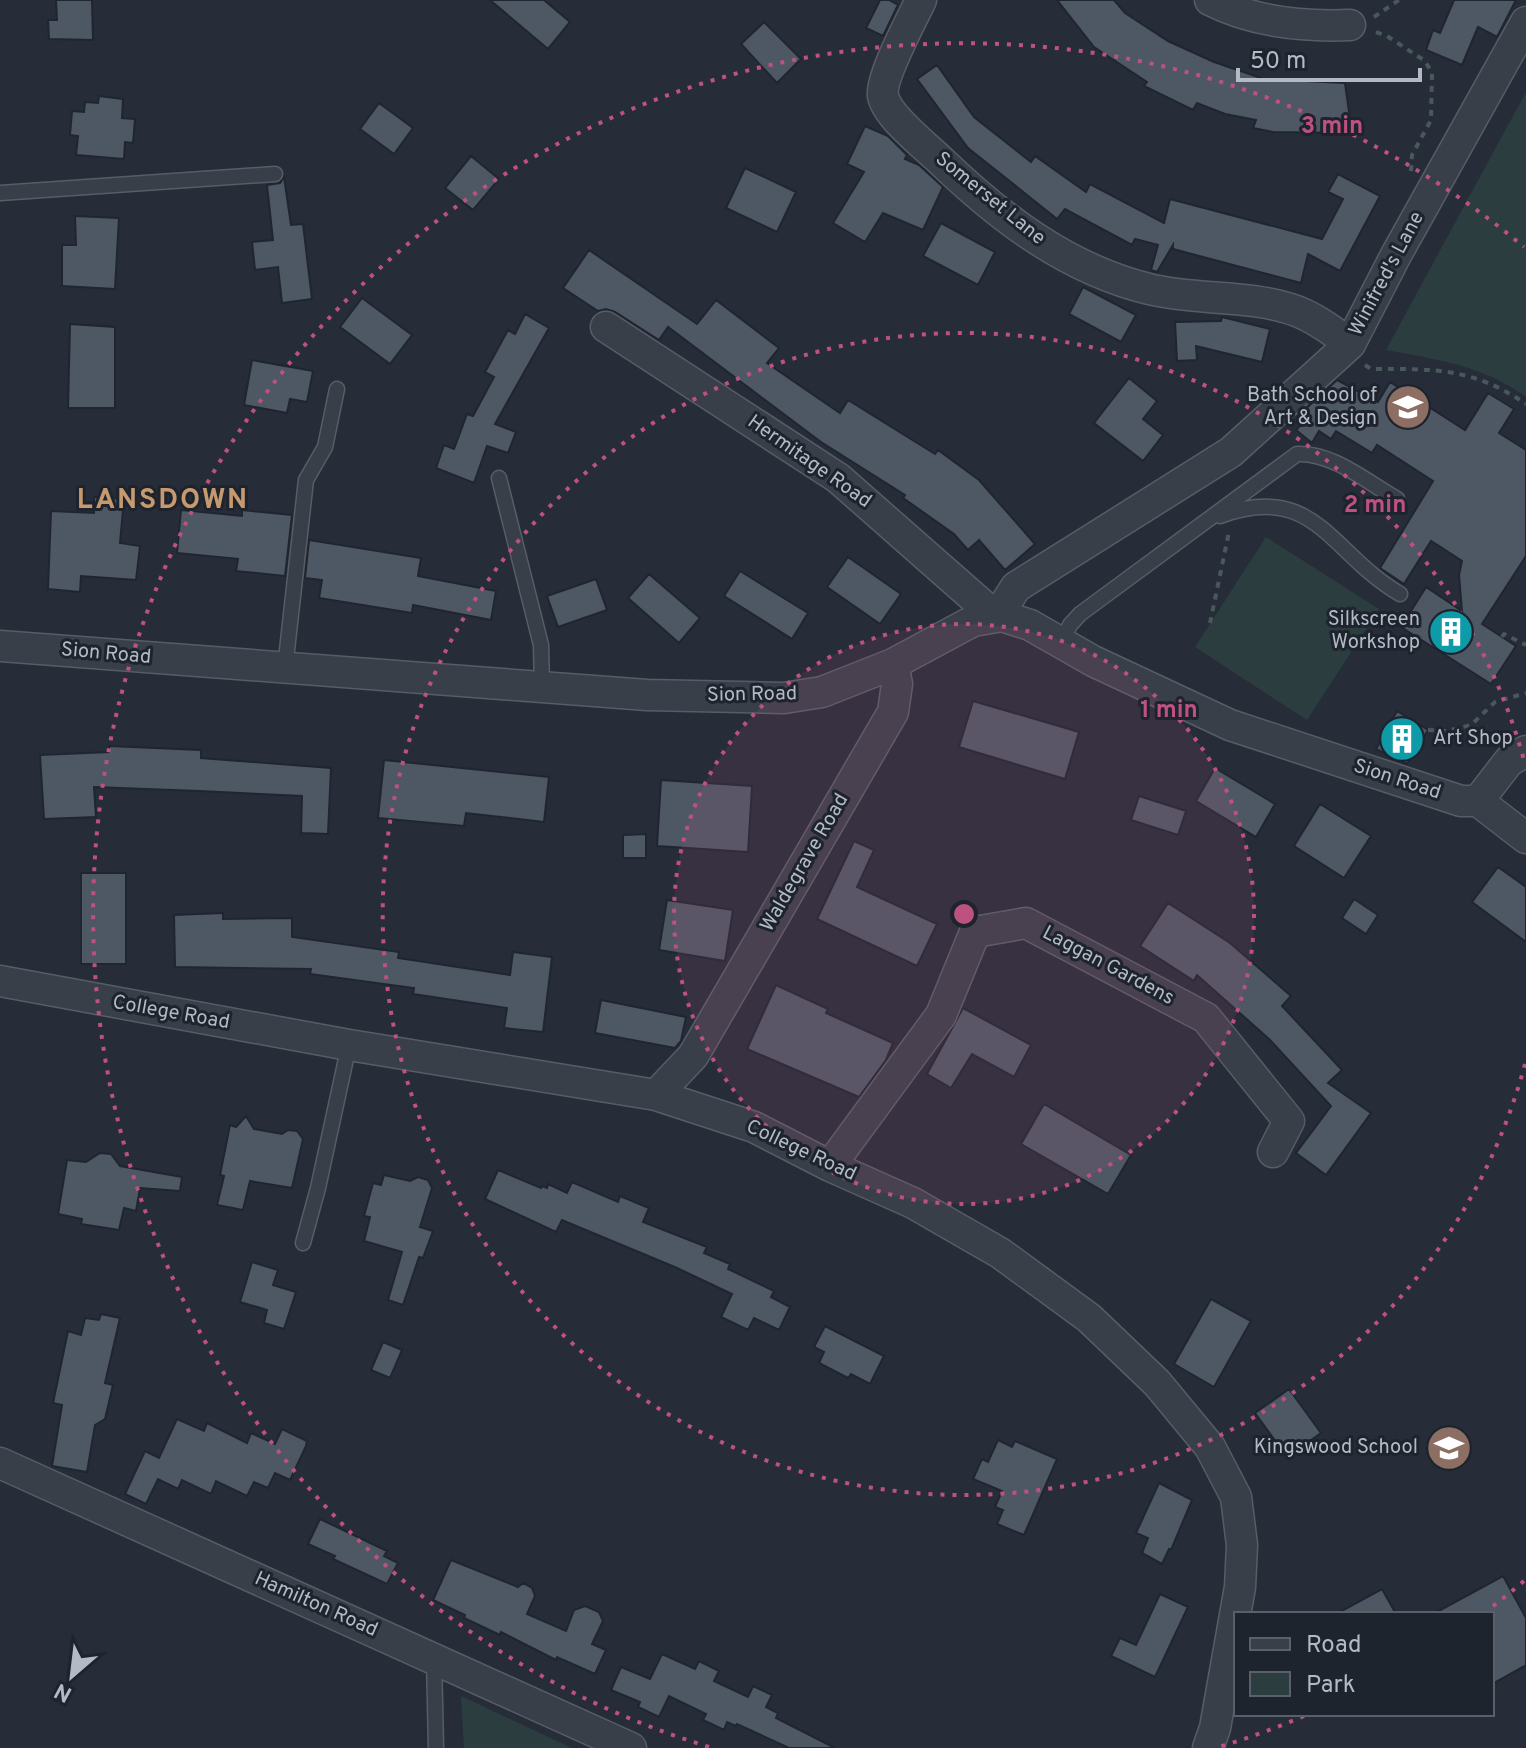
<svg xmlns="http://www.w3.org/2000/svg" width="1526" height="1748" viewBox="0 0 1526 1748" font-family="Overpass,sans-serif">
  <style>
    .green { fill: #2b3d3e }
    .building { fill: #4e5764; stroke: #202630; stroke-width: 2 }
    .lines { fill: none; stroke-linecap: round; stroke-linejoin: round }
    .lane-casing { stroke: #575d67; stroke-width: 17 }
    .street-casing { stroke: #575d67; stroke-width: 33 }
    .path { stroke: #49585b; stroke-width: 4; stroke-dasharray: 6 6; stroke-linecap: butt }
    .lane { stroke: #393f49; stroke-width: 14 }
    .street { stroke: #393f49; stroke-width: 30 }
    .ring { fill: none; stroke: #bd5180; stroke-width: 4; stroke-dasharray: 4 8 }
    .labels { text-anchor: middle; dominant-baseline: central; stroke-width: 6; stroke-linejoin: round; paint-order: stroke }
    .street-label { font-size: 20px; fill: #b4bac5; stroke: #1e242e }
    .poi-label { font-size: 20px; fill: #b4bac5; stroke: #1e242e; text-anchor: end }
    .district-label { font-size: 28px; font-weight: bold; letter-spacing: 2px; fill: #c6996e; stroke: #1e242e }
    .centre { fill: #bd5180; stroke: #1e242e; stroke-width: 4 }
    .ring-label { font-size: 24px; text-anchor: middle; font-weight: bold; fill: #bd5180; stroke: #1e242e; stroke-width: 6; stroke-linejoin: round; paint-order: stroke }
  </style>
  <rect width="100%" height="100%" fill="#262d39"/>
  <!-- green -->
  <path class="green" d="M1526,92V397C1485,366 1435,359 1386,350Z
    M1266,537L1379,609L1307,720L1195,647Z
    M461,1696L572,1748H464Z"/>
  <!-- building -->
  <path class="building" d="M56,0H92L93,40L49,39L48,20H57Z
    M490,0H544L570,22L548,49Z
    M880,0H889L898,5L883,36L866,28Z
    M1057,0H1114L1125,13L1168,41L1214,62L1264,79L1345,83L1352,133L1273,132L1253,128L1256,120L1225,114L1197,103L1193,110L1144,86L1147,82L1094,47Z
    M1454,0H1516L1497,37L1478,27L1462,65L1426,50L1433,30L1440,33Z
    M764,22L801,59L777,83L741,44Z
    M937,65L974,117L1031,162L1035,156L1086,192L1090,184L1164,223L1170,199L1322,239L1343,199L1328,192L1338,174L1380,196L1340,271L1308,254L1301,283L1173,249V245L1157,272L1151,270L1158,245L1135,239L1132,245L1065,209L1057,219L968,148L917,79Z
    M99,96L123,99L122,118L135,119L133,143L125,142L124,159L76,155L78,136L70,135L72,111L84,112L85,102L98,103Z
    M379,103L413,128L394,154L360,129Z
    M865,126L888,136L907,155L905,159L919,165L943,187L923,230L883,213L865,242L833,223L864,172L847,164Z
    M471,156L499,179L473,210L445,188Z
    M745,168L796,192L777,232L726,208Z
    M284,177L291,225L303,224L312,299L282,303L278,267L255,270L252,242L273,240L267,185L280,183Z
    M75,216L119,218L115,289L62,286V245H76Z
    M941,223L995,252L978,285L923,256Z
    M589,250L697,324L716,300L779,348L767,363L840,413L848,400L935,454L938,450L979,480L1035,544L1005,570L979,540L968,550L954,534L903,498L905,495L821,442L668,327L659,340L615,312L606,309L598,311L563,288Z
    M1083,287L1136,315L1121,342L1069,314Z
    M362,298L412,335L390,364L340,327Z
    M525,314L549,328L495,424L516,432L508,453L487,446L474,483L436,468L444,445L454,449L467,414L473,416L494,377L485,372L508,330L515,334Z
    M1222,317L1270,329L1262,362L1196,346L1197,360L1177,361L1175,322L1221,321Z
    M70,324L115,327V408H68Z
    M252,360L313,371L307,402L290,399L287,413L244,405Z
    M1129,378L1157,401L1143,419L1163,435L1143,461L1094,423Z
    M1337,380L1378,402L1390,382L1465,430L1488,393L1514,409L1499,433L1526,450V556L1482,624L1516,646L1491,684L1401,627L1426,587L1462,611L1459,575L1462,561L1431,541L1404,584L1380,568L1433,481L1377,445L1372,453L1336,431L1331,439L1319,431L1312,443L1296,430L1303,423L1301,421L1304,419L1300,414Z
    M94,497L124,499L120,543L140,546L136,580L81,576L80,592L48,589L51,511L94,513Z
    M181,510L242,516V510L292,515L285,576L236,571L238,559L177,553Z
    M309,540L421,558L418,576L496,591L491,620L413,605L412,613L319,598L322,580L305,578Z
    M848,557L901,594L880,624L827,587Z
    M740,571L808,613L792,639L724,596Z
    M649,574L700,618L679,643L628,598Z
    M596,579L607,610L558,627L547,596Z
    M973,701L1079,732L1065,779L959,747Z
    M1397,711L1428,730L1407,764L1376,749Z
    M109,746L201,750V758L331,768L328,834L301,833L302,796L199,791L94,787L96,817L44,819L40,755L109,752Z
    M384,760L549,777L544,822L466,813L464,826L378,818Z
    M1215,768L1275,804L1256,837L1196,801Z
    M661,780L752,786L748,852L657,846Z
    M1139,796L1186,811L1178,835L1131,820Z
    M1320,804L1371,836L1344,878L1294,846Z
    M646,834V858H623V835Z
    M854,841L874,850L857,887L937,924L917,966L817,919Z
    M1498,867L1526,887V942L1472,902Z
    M81,873H126V964H81Z
    M1354,899L1378,915L1366,934L1342,918Z
    M667,900L733,910L725,961L659,950Z
    M1168,903L1230,943L1291,996L1282,1006L1342,1070L1328,1083L1371,1113L1326,1175L1296,1153L1331,1106L1269,1039L1197,975L1194,981L1140,946Z
    M223,913V919L292,918V937L399,952L398,958L510,975L513,952L552,957L543,1032L504,1028L507,1008L413,994L414,988L310,974L311,969L175,967L174,915Z
    M776,985L828,1009L826,1013L893,1043L886,1060L859,1097L747,1049Z
    M601,1000L686,1017L681,1041L675,1048L595,1033Z
    M963,1008L1031,1045L1014,1077L972,1054L951,1088L927,1074Z
    M1044,1104L1131,1155L1108,1194L1021,1144Z
    M246,1116L254,1129L282,1134L288,1130L297,1131L303,1139L292,1188L250,1181L243,1210L217,1205L224,1176L220,1175L230,1125L236,1127Z
    M100,1153L111,1154L120,1166L182,1177L180,1191L140,1188L136,1211L124,1208L119,1230L81,1224L82,1219L58,1214L67,1160L86,1162Z
    M498,1170L541,1188L542,1186L547,1188L548,1184L567,1193L572,1182L618,1202L620,1196L649,1208L643,1222L707,1247L704,1253L730,1264L728,1269L774,1291L771,1297L790,1307L779,1330L754,1318L748,1330L721,1317L732,1294L677,1268L562,1220L556,1232L485,1199Z
    M384,1175L410,1181L418,1177L428,1180L432,1188L420,1227L433,1231L423,1258L419,1257L403,1305L388,1300L402,1252L364,1241L370,1217L364,1216L373,1183L381,1185Z
    M252,1262L278,1270L273,1285L296,1292L284,1329L264,1323L267,1310L240,1302Z
    M1211,1299L1251,1321L1214,1387L1174,1364Z
    M101,1314L120,1318L105,1383L113,1385L105,1419L95,1425L87,1472L52,1466L62,1405L53,1403L68,1331L81,1335L85,1318L99,1320Z
    M825,1326L884,1356L870,1384L851,1374L848,1378L819,1363L824,1352L814,1347Z
    M383,1342L402,1350L390,1378L371,1370Z
    M1289,1389L1321,1433L1287,1457L1255,1413Z
    M177,1419L204,1431L207,1423L247,1443L251,1433L275,1444L282,1429L307,1441L306,1446L290,1480L275,1473L268,1488L254,1482L247,1496L216,1481L211,1494L182,1480L178,1489L158,1479L146,1504L125,1494L145,1451L159,1458Z
    M998,1440L1012,1447L1015,1441L1057,1459L1024,1535L997,1524L1003,1510L995,1507L1002,1491L973,1479L982,1459L988,1462Z
    M1159,1483L1192,1500L1171,1550L1169,1549L1162,1564L1142,1553L1148,1538L1136,1533Z
    M320,1519L387,1551L384,1556L398,1563L387,1584L333,1559L335,1556L308,1544Z
    M451,1560L518,1587L523,1583L532,1588L535,1596L527,1614L566,1631L574,1610L585,1606L599,1612L603,1621L592,1644L606,1650L595,1674L557,1657L556,1660L501,1632L500,1635L464,1618L465,1615L433,1600Z
    M1503,1576L1526,1618V1665L1492,1684V1614H1433Z
    M1382,1589L1396,1614H1336Z
    M1160,1594L1188,1607L1155,1677L1111,1656L1120,1638L1136,1645Z
    M662,1654L695,1669L699,1661L719,1671L714,1681L748,1697L753,1686L772,1695L766,1707L778,1713L776,1718L835,1748H789L737,1724L736,1726L727,1722L724,1730L703,1720L706,1714L669,1696L659,1717L638,1707L640,1702L611,1690L621,1667L650,1679Z"/>
  <g class="lines">
    <!-- lane casing -->
    <g class="lane-casing">
      <path id="lane" d="M0,193L275,174
        M499,478L541,645L542,687
        M1220,516C1315,481 1330,553 1400,594
        M1062,642L1070,625L1080,614L1297,454C1332,452 1367,482 1397,499
        M285,668L306,480L325,447L337,389
        M303,1243L318,1188L349,1045
        M434,1658L436,1748"/>
    </g>
    <!-- street casing -->
    <g class="street-casing">
      <path id="street" d="M921,0C912,19 880,78 883,96C887,116 924,145 939,159C999,217 1067,269 1149,289C1197,301 1254,294 1299,312C1318,320 1334,332 1350,344
        M1210,0C1253,22 1302,27 1350,25
        M606,327L838,478L996,617
        M1002,616L1005,604L1016,587L1231,452L1350,344L1396,255L1526,22
        M0,646L647,695L784,698L822,692L893,664L973,621L1002,616L1030,625L1093,661L1230,725L1461,801H1478L1509,761L1526,751
        M1478,801L1526,838
        M0,981L349,1045L656,1095L754,1127L830,1166L913,1203L1000,1253L1089,1318L1157,1383L1210,1447L1236,1497L1242,1545L1240,1587L1215,1728L1208,1748
        M656,1095L693,1056L893,712L897,684L893,664
        M830,1166L941,1015L975,932L1026,923L1206,1018L1289,1121L1273,1152
        M0,1463L631,1748"/>
    </g>
    <!-- path -->
    <path class="path" d="M1374,17L1399,0
      M1376,32L1387,36L1425,61L1432,73L1431,120L1412,155L1411,172
      M1365,365L1371,369C1433,369 1472,367 1526,404
      M1210,623L1229,532
      M1502,637L1504,634L1526,645
      M1428,730L1447,731L1471,725L1495,702L1526,693"/>
    <!-- lane -->
    <use href="#lane" class="lane"/>
    <!-- street -->
    <use href="#street" class="street"/>
  </g>
  <!-- distance rings -->
  <circle cx="964" cy="914" r="290" fill="#bd5180" fill-opacity=".12"/>
  <g class="ring">
    <circle cx="964" cy="914" r="290"/>
    <path d="M1525 1064A581 581 0 1 1 1525 764"/>
    <path d="M1524 1581A871 871 0 0 1 1488 1610M1304 1716A871 871 0 0 1 1219 1747M709 1747A871 871 0 1 1 1524 247"/>
  </g>
  <!-- icons -->
  <defs>
    <g id="university-disc" transform="scale(2.3)"><circle r="9.5" fill="#8d6e63" stroke="#1e242e"/><path d="M0-5L7-2L0 1L-7-2ZM-4 1L0 2.5L4 1V4Q0 6-4 4Z" fill="#fff"/></g>
    <g id="building-disc" transform="scale(2.3)"><circle r="9.5" fill="#0f9aa8" stroke="#1e242e"/><path d="M-4-6H4V6H1V3H-1V6H-4ZM-2.5-4.3h1.7v1.8h-1.7ZM.8-4.3h1.7v1.8H.8ZM-2.5-1h1.7V.8h-1.7ZM.8-1h1.7V.8H.8Z" fill="#fff"/></g>
    <g id="school-disc" transform="scale(2.3)"><circle r="9.5" fill="#8d6e63" stroke="#1e242e"/><path d="M0-5L7-2L0 1L-7-2ZM-4 1L0 2.5L4 1V4Q0 6-4 4Z" fill="#fff"/></g>
  </defs>
  <g fill-rule="evenodd">
    <use href="#university-disc" x="1408" y="407"/>
    <use href="#building-disc" x="1451" y="632"/>
    <use href="#building-disc" x="1402" y="739"/>
    <use href="#school-disc" x="1449" y="1448"/>
  </g>
  <g class="labels">
    <!-- street labels -->
    <g class="street-label">
      <text transform="translate(990 199) rotate(39)">Somerset Lane</text>
      <text transform="translate(1387 274) rotate(-62)">Winifred's Lane</text>
      <text transform="translate(809 462) rotate(35)">Hermitage Road</text>
      <text transform="translate(106 654) rotate(5)">Sion Road</text>
      <text transform="translate(752 695) rotate(-1)">Sion Road</text>
      <text transform="translate(1397 780) rotate(18)">Sion Road</text>
      <text transform="translate(805 863) rotate(-60)">Waldegrave Road</text>
      <text transform="translate(1108 966) rotate(28)">Laggan Gardens</text>
      <text transform="translate(171 1013) rotate(10)">College Road</text>
      <text transform="translate(801 1151) rotate(25)">College Road</text>
      <text transform="translate(316 1605) rotate(24)">Hamilton Road</text>
    </g>
    <!-- poi labels -->
    <g class="poi-label">
      <text x="1377" y="396">Bath School of<tspan x="1377" dy="23">Art &amp; Design</tspan></text>
      <text x="1420" y="620">Silkscreen<tspan x="1420" dy="23">Workshop</tspan></text>
      <text x="1433" y="739" text-anchor="start">Art Shop</text>
      <text x="1418" y="1448">Kingswood School</text>
    </g>
    <!-- district labels -->
    <g class="district-label">
      <text x="163" y="501">LANSDOWN</text>
    </g>
  </g>
  <circle cx="964" cy="914" r="12" class="centre"/>
  <g class="ring-label">
    <text x="1332" y="133">3 min</text>
    <text x="1375" y="512">2 min</text>
    <text x="1169" y="717">1 min</text>
  </g>
  <!-- legend -->
  <rect x="1234" y="1612" width="260" height="104" fill="#1e242e" stroke="#5a606a" stroke-width="2"/>
  <rect x="1250" y="1638" width="40" height="12" fill="#393f49" stroke="#5a606a" stroke-width="2"/>
  <text x="1306" y="1652" font-size="24" fill="#b4bac5">Road</text>
  <rect x="1250" y="1672" width="40" height="24" fill="#2b3d3e" stroke="#5a606a" stroke-width="2"/>
  <text x="1306" y="1692" font-size="24" fill="#b4bac5">Park</text>
  <!-- north arrow -->
  <g transform="translate(72 1676) rotate(208)" stroke="#1e242e" stroke-width="6" paint-order="stroke">
  <path d="M0-6L14 30L0 20L-14 30Z" fill="#b4bac5"/>
  <text y="-12" font-size="22" font-weight="bold" text-anchor="middle" fill="#b4bac5">N</text>
  </g>
  <!-- scale -->
  <path d="M1238 68v12h182v-12" fill="none" stroke="#b4bac5" stroke-width="4"/>
  <text x="1250" y="68" font-size="24" fill="#b4bac5" stroke="#1e242e" stroke-width="6" paint-order="stroke">50 m</text>
</svg>
